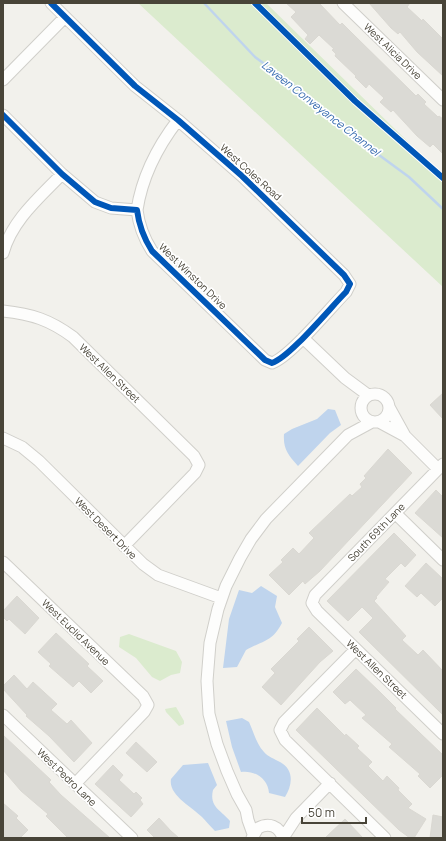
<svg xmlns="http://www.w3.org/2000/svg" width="446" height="841" viewBox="0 0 446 841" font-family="Manrope,sans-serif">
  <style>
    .green { fill: #dbebce }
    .water { fill: #bfd4ed }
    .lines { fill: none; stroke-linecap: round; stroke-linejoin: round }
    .stream { stroke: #bfd4ed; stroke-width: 2.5 }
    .building { fill: #dbdad5; stroke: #dad8d2 }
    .minor-casing { stroke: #d0cfca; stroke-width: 13 }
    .minor { stroke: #fdfdfc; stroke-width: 11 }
    .cycleway-casing { stroke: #fff; stroke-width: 8 }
    .cycleway { stroke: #0057b8; stroke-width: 6 }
    .labels { text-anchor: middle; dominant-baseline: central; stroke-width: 3.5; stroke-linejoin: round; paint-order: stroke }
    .street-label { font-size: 10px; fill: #484438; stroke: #fff }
    .water-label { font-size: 11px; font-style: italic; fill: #356aaf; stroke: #fff }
  </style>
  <rect width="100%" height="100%" fill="#f2f1ec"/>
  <!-- green -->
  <path class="green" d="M138,3H266L443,176V287Z
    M129,634L176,651L182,662L180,673L171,675L160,681L152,677L136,658L119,647L120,637Z
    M176,707L184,721V724L179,726L166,712L165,709Z"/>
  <!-- water -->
  <path class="water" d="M328,409L335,410L341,425L330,433L298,466C288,455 283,449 284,434L292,429L317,419Z
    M261,586L277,596L275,607L282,623C272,642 264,640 246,650L237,667L223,668L229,619L239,590L252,593Z
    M242,718L249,722C254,733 256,743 264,752C268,757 275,759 280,762C295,770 292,786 285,797L269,793C268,779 255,770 241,772L232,747L226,721Z
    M208,763L217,785L213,790C209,807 221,810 230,821L229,828L215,831C210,826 206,821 202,817C192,807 168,795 171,779L183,765Z"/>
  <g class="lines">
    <!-- stream -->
    <path class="stream" d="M204,3L255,57L309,97L379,155L409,177L443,209"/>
  </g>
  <!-- building -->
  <path class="building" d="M286,3H319L340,25L342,23L353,34L416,96L418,94L426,102L424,104L438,117L439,116L443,119V154L433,144L430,147L417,136L393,110L391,112L380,102L384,98L369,84L366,88L355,77L356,76L335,56L336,54L332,50L334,49L319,35L310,44L305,39L308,35L291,17L296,12Z
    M369,3H410L407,7L422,21L423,19L443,39V76L417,52L400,32L398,34L391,28Z
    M443,393V419L430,405Z
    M388,449L412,473L320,571L305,584L303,581L289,595L269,575L283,562L281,560L293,548L299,554L314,538L309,533L350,494L352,496L362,487L360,484L366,478L364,476Z
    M436,490L443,497V538L415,513Z
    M394,533L416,555L405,567L401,563L385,579L389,582L376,597L377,598L374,601L406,636L402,640L418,655L423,650L443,671V715L359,632L373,618L362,607L348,621L327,601Z
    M426,563L443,579V598L435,606L421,593L417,597L405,586Z
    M17,596L39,618L25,634L9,619L7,621L3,617V611Z
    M309,627L333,651L320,662L281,705L262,687L275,673L271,669L299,641L297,639Z
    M56,633L89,664L87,666L103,681L91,693L79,681L73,687L49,666L51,664L38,652Z
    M356,669L382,694L396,708L395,709L443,755V775L430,788L418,776L420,774L389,747L392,744L362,718L366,715L350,700L345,704L333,692Z
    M14,675L27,689L33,682L57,704L51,710L67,724L71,720L92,743L74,762L49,736L26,716L27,715L3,689V686Z
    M317,708L345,736L346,734L359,746L357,748L372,762L368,766L383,781L387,776L399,788L398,790L412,804L408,808L426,819L414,838H410L399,830L296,730Z
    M3,735L51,780L49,782L61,795L110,838H68L46,816L48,814L21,791L3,770Z
    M136,742L157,762L147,772L126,753Z
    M113,765L123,775L119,780L134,794L136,792L142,798L140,800L143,804L131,817L95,784Z
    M3,803L18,816L16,818L28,830L20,838H3Z
    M433,815L443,817V838H430Z
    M159,818L171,831L179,838H155L147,830Z
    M345,819L363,838H325Z"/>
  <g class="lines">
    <!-- minor casing -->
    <g class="minor-casing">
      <path id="minor" d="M343,3L443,100
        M3,80L65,17
        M3,115L62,174L95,202L111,208L137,210C139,226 143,237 152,251L265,360L272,363C290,357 330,308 346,292L350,284L344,275L242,176L178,120L135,86L51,3
        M137,210C142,177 158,146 178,120
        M3,253C12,220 40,197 62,174
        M3,311C32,314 50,320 73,337L194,456L199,465L195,473L124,546
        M303,338L345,378L368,395
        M361 408a14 14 0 1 1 28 0a14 14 0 1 1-28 0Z
        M389,407L405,436
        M379,422L405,436L438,469
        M3,438L22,447L39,461L143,564L158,575L221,598
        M443,464L315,595L312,603L317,611L443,734
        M395,513L443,560
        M3,562L143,696L148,705L144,712L75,784
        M356,649L284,722L280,730L285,740L385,838
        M3,715L132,838
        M253,834L248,820L246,810L237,794L227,771L217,744L209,714L207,681L210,643L218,609L226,586L240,558L251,539L266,519L348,435L372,422
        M252,838L258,828C269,822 279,826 283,838
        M283,838L296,818L330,783"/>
    </g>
    <!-- minor -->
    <use href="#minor" class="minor"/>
    <!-- cycleway casing -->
    <g class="cycleway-casing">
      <path id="cycleway" d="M255,3L355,101L443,178
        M3,115L62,174L95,202L111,208L137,210C139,226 143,237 152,251L265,360L272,363C290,357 330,308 346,292L350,284L344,275L242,176L178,120L135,86L51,3"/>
    </g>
    <!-- cycleway -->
    <use href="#cycleway" class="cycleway"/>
  </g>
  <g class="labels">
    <!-- street labels -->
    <g class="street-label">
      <text transform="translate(393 51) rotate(44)">West Alicia Drive</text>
      <text transform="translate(251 172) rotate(42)">West Coles Road</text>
      <text transform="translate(193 276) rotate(44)">West Winston Drive</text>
      <text transform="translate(110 373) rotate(44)">West Allen Street</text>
      <text transform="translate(106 528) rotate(45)">West Desert Drive</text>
      <text transform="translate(376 532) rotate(-46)">South 69th Lane</text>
      <text transform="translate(76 632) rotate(44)">West Euclid Avenue</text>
      <text transform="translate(377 669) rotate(44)">West Allen Street</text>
      <text transform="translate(67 777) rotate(44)">West Pedro Lane</text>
    </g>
    <!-- water labels -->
    <g class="water-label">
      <text transform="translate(321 108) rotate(38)">Laveen Conveyance Channel</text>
    </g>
  </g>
  <!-- border -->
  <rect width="446" height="841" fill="none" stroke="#484438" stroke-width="8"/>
  <!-- scale -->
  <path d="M302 817v6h64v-6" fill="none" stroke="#484438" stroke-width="2"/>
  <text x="308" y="817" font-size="12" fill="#484438" stroke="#ffffff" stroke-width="3" paint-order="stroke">50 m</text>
</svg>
